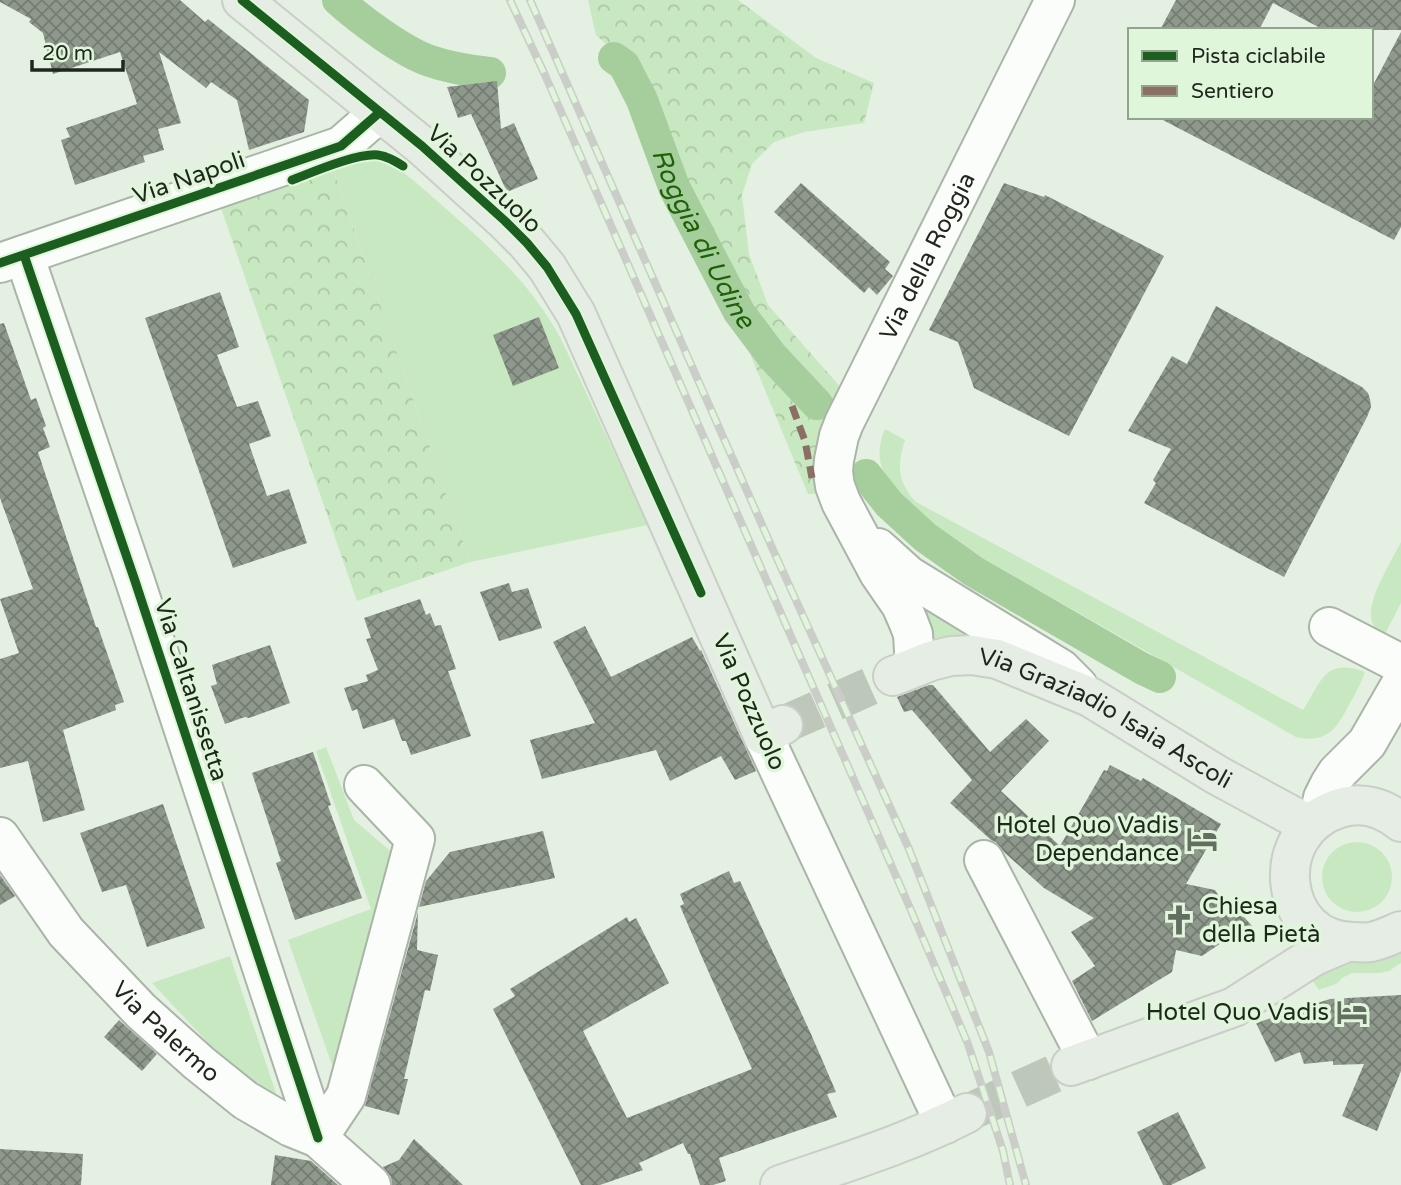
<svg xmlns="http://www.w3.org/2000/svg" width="1401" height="1185" viewBox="0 0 1401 1185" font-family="'Varela Round',sans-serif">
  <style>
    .grass { fill: #c8e8c1 }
    .forest { fill: url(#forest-crowns) }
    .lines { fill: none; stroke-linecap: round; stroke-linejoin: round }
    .canal { stroke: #a6ce9d; stroke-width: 32 }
    .building { fill: url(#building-cross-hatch) }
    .major-tunnel { stroke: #bdc8ba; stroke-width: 38; stroke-dasharray: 38 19; stroke-linecap: butt }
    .minor-casing { stroke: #abb4a8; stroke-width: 42 }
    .major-casing { stroke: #c9cec7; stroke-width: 42 }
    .minor { stroke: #fbfdfa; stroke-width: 38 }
    .major { stroke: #e6ede4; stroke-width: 38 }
    .rail-casing { stroke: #cacdc8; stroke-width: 8 }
    .rail { stroke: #e0f6db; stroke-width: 5; stroke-dasharray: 16; stroke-linecap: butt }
    .quiet { stroke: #8d6e63; stroke-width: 7; stroke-dasharray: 14 7; stroke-linecap: butt }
    .cycleway-casing { stroke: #e0f6db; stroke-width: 13 }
    .cycleway { stroke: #1b5e20; stroke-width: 9 }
    .labels { text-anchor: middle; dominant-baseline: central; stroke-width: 7; stroke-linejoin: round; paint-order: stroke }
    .street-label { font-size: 24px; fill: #1f271d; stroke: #e0f6db }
    .poi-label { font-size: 24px; fill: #1f271d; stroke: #e0f6db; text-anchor: end }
    .water-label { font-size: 26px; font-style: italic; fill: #1d6206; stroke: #e0f6db }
  </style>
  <defs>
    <pattern id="forest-crowns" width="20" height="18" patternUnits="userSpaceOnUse" patternTransform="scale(1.75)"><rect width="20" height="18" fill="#c8e8c1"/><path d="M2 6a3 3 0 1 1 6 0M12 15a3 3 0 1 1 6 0" fill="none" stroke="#abc7a5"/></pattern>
    <pattern id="building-cross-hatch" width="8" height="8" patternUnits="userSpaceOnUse" patternTransform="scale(1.75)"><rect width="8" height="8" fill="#8f988c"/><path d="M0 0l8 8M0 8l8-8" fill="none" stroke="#747c72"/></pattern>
  </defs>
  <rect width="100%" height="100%" fill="#e4f0e1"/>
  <!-- grass -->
  <path class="grass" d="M364,159C373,159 382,159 390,164C408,174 429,194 444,207C490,247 532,285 561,339L648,525L470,562L333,170Z
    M885,429L905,440C897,464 897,482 916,502L1303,710C1321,683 1324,657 1365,672C1361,683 1356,693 1350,703C1337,728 1328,744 1296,737L972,552C933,525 859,487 885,429Z
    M1401,542V603L1385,634C1380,632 1375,629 1373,624C1363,604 1392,561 1401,542Z
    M919,605L993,644L932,641Z
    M326,747L354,820L401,860L338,1082L288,940L371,909L316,751Z
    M1322 877a35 35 0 1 1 70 0a35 35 0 1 1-70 0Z
    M1401,952V963L1389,971L1380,973H1352L1342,978L1338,983L1319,990L1312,980C1320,972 1341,963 1352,960C1372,955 1379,964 1401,952Z
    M230,956L280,1105L213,1048L152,983Z"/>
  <!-- forest -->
  <path class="forest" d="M588,0H738L816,58L874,83L864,123L804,132L774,142L752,164L742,195L749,254L768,305L844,391L825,493L808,494L732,310L720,266L627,63L596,35Z
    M333,170L470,562L357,601L221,208Z"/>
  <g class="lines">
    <!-- canal -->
    <g class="canal">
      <path d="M338,0C359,19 403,52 430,61C450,68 470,71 490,73"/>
      <path id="s1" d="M614,58L624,65L642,100L674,187L739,312L772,356L817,404"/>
      <path d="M866,475L889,504L925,537L973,571L1141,668L1160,677"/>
    </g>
  </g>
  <!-- building -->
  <path class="building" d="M0,0H180L205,22L208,19L309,100L304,132L249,150L237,100L211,82L206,88L159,52L181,123L158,129L164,150L143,156L145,162L75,185L61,140L70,137L66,128L137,104L120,52L53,74L43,33L29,22L31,19L0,2Z
    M1176,0H1401V30H1324L1273,3L1259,30H1160Z
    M1401,32V227L1394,240L1157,117H1371V89Z
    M497,81L501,129L514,123L538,179L507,192L471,114L458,118L447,87Z
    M801,183L890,262L885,269L893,276L877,295L869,287L864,293L774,212Z
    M1004,183L1044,197L1045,195L1164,256L1069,436L974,388L958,342L929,330Z
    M220,292L239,347L217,355L237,407L258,401L271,436L249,444L267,496L289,489L307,543L233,568L145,318Z
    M1216,306L1362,387L1368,393L1370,399L1371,407L1367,417L1284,577L1144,503L1156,483L1153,480L1171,449L1128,431L1172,356L1187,364Z
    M539,317L559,368L513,386L493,335Z
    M4,323L31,400L36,398L46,426L43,428L50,447L38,452L96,627H98L124,702L115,705L116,710L63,730L85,810L43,822L28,761L0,768V659L19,653L0,599L33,589L0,498V324Z
    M509,583L512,592L528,588L542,628L499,641L480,592Z
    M420,599L426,615L430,613L435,626L441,625L456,669L448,671L471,736L411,755L406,741H402L394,719L363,729L357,709L352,711L344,688L368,681L366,675L378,670L366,639L371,638L364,618Z
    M585,626L611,677L692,637L700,651L701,650L756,771L735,780L721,756L670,781L656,750L542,779L530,740L595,723L553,642Z
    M270,645L290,703L249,718L245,717L225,724L211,686L217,684L212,665Z
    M929,685H933L990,752L1026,719L1049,741L1001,791L1060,846L1104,770L1107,771L1110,765L1141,781L1143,778L1221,824L1186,884L1215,890L1231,913L1244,917L1253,927L1250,939L1237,944L1224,941L1202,956L1176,950L1172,972L1092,1021L1072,981L1095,966L1071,932L1094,918L1044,888L1005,853L996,842L991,840L950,803L972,780L912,710L904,712L897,697Z
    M313,752L331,805L328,806L362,898L295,920L276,863L281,861L252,773Z
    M163,804L205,928L147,947L126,885L102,892L80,833Z
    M543,831L555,878L419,907L426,881L450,852Z
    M729,871L734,883L740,881L811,1034L836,1092L827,1094L837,1117L719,1158L726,1181L713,1185H700L690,1154H688L683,1143L639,1163L643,1170L600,1185H581L493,1009L515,996L510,989L627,917L629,922L636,918L669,983L583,1031L627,1118L752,1069L701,955L680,906L684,904L680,894Z
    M0,875L15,896L0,905Z
    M418,912L417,950L438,955L430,991L425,990L404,1079H408L399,1115L365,1106Z
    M1401,995V1071L1377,1131L1342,1116L1364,1064L1333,1065V1061L1304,1064L1300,1052L1275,1062L1256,1023L1330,999Z
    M119,1020L157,1054L142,1071L104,1037Z
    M1178,1112L1206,1168L1171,1185H1163L1137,1132Z
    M414,1139L463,1185H392L391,1177L383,1167L399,1160Z
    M0,1149L83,1154L81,1185H0Z
    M275,1155L311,1161L338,1185H271Z"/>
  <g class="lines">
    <!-- major-tunnel -->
    <path class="major-tunnel" d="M783,725L893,676
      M967,1113L1071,1066"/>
    <!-- minor casing -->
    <g class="minor-casing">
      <g id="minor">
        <path d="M24,255L135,581L318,1138"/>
        <path d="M0,263L341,146L380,112"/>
        <path d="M878,548L909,576L1061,669L1078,686"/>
        <path d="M1329,627L1401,664"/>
        <path id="s2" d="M915,667L913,634L908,621L901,605L879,573L841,502L835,486L833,472L834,460L839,436L844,423L1055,0"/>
        <path d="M763,735L945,1124"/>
        <path d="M1319,818L1323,798L1330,784L1337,773L1367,743L1401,684"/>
        <path id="s3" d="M0,837L66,932L141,1011L199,1063L245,1100L291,1127L318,1138L371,1185"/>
        <path d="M984,860L1088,1060"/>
        <path d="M318,1138L346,1096L415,839L364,785"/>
      </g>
    </g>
    <!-- major casing -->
    <g class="major-casing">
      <g id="major">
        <path d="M242,0L422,146L505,221L527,243L547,267L576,314L763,735L783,725"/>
        <path id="s4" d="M893,676L931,661L951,656L972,655L997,659L1090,697L1217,775L1309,825"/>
        <path d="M1401,822C1384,808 1362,801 1340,808C1265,831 1278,942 1354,942C1360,942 1365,943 1371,942C1381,940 1391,935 1401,931"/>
        <path d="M1071,1066L1234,1007L1314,956L1347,942"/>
        <path d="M780,1185C843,1163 907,1144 967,1113"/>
      </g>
    </g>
    <!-- minor -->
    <use href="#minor" class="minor"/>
    <!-- major -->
    <use href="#major" class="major"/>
    <!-- rail casing -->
    <g class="rail-casing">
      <path id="rail" d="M510,0L545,75L910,908L968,1044L1003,1151L1010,1185
        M530,0L774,552L909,849L989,1052L1026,1185"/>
    </g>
    <!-- rail -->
    <use href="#rail" class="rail"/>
    <!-- quiet -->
    <path class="quiet" d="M792,406L805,441L812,478"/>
    <!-- cycleway casing -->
    <g class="cycleway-casing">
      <path id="cycleway" d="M242,0L422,146L505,221L527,243L547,267L576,314L701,593
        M292,180C313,172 357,153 378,155C387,156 395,161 403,166
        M24,255L135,581L318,1138
        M0,263L341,146L380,112"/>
    </g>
    <!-- cycleway -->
    <use href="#cycleway" class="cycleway"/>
  </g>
  <!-- icons -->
  <defs>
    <g id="hotel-bare" transform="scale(2.415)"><path d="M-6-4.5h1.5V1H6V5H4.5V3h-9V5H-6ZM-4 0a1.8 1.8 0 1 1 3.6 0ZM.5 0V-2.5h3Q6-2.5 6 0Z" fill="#646d62" stroke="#e0f6db" stroke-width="2.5" paint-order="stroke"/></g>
    <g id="church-bare" transform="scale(2.415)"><path d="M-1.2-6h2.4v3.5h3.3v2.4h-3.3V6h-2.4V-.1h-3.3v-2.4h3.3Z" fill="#646d62" stroke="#e0f6db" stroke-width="2.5" paint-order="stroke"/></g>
  </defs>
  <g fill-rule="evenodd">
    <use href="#hotel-bare" x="1202" y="839"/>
    <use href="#church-bare" x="1179" y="920"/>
    <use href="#hotel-bare" x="1352" y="1012"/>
  </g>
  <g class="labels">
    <!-- street labels -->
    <g class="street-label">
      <text transform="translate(189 178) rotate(-19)">Via Napoli</text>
      <text transform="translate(484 179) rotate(43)">Via Pozzuolo</text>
      <text stroke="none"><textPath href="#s2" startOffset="452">Via della Roggia</textPath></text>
      <text transform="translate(191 690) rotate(72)">Via Caltanissetta</text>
      <text transform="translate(749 702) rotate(66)">Via Pozzuolo</text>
      <text stroke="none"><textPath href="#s4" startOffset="231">Via Graziadio Isaia Ascoli</textPath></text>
      <text stroke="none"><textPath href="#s3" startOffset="257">Via Palermo</textPath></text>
    </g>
    <!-- poi labels -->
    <g class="poi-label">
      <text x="1179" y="825">Hotel Quo Vadis<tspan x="1179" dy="28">Dependance</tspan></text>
      <text x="1202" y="906" text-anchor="start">Chiesa<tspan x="1202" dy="28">della Pietà</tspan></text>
      <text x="1329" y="1012">Hotel Quo Vadis</text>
    </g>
    <!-- water labels -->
    <g class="water-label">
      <text stroke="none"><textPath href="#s1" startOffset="203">Roggia di Udine</textPath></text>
    </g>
  </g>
  <!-- legend -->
  <rect x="1128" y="28" width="245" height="91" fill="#e0f6db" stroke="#93a38f" stroke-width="2"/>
  <rect x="1142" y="51" width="35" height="10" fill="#1b5e20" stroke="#93a38f" stroke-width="2"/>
  <text x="1191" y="63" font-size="21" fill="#1f271d">Pista ciclabile</text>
  <rect x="1142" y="86" width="35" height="10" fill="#8d6e63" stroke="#93a38f" stroke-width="2"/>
  <text x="1191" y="98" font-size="21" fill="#1f271d">Sentiero</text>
  <!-- scale -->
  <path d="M32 60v10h91v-10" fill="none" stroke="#1f271d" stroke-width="3.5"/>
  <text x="42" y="60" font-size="21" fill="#1f271d" stroke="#e0f6db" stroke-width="5" paint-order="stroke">20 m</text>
</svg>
